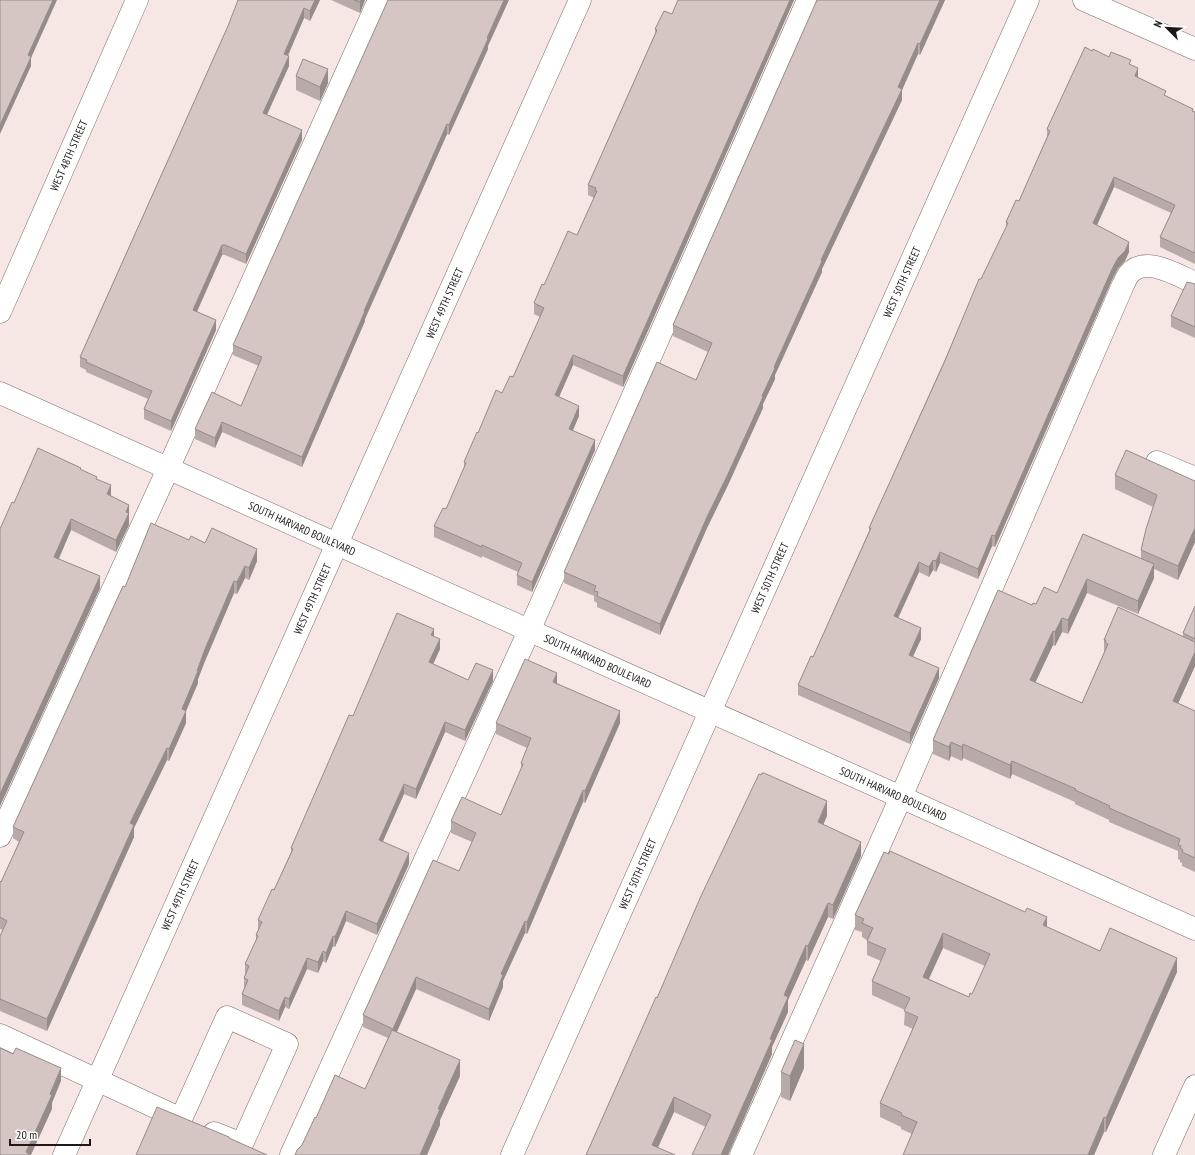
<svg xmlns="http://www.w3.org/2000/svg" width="1195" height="1155" viewBox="0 0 1195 1155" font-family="'PT Sans Narrow',sans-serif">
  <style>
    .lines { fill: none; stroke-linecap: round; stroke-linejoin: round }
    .minor-casing { stroke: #7a6d6b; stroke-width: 23 }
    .minor { stroke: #fff; stroke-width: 22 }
    .wall { fill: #b7aaa8; fill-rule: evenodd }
    .shaded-wall { fill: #958b88 }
    .building { fill: #d5c6c3; stroke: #958b88; fill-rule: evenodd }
    .labels { text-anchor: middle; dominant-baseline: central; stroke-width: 3.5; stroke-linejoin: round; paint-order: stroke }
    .street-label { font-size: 11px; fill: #1e1918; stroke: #fff }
  </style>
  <rect width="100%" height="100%" fill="#f6e7e4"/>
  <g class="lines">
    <!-- minor casing -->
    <g class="minor-casing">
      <g id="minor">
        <path d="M1084,0L1195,49"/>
        <path id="s1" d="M0,312L137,0"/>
        <path id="s2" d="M0,393L1195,929"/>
        <path d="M1157,462L1195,478"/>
        <path d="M0,836L168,469L379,0"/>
        <path d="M0,1035L181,1119L227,1017L287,1044L242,1144L214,1133"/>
        <path id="s3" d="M64,1155L580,0"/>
        <path d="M291,1155L529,631L808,0"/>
        <path id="s4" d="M512,1155L1028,0"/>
        <path d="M741,1155L901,797L1123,285C1125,282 1126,277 1129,274C1145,255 1177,275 1195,283"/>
        <path d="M1164,1155L1195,1086"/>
      </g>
    </g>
    <!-- minor -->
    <use href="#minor" class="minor"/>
  </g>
  <!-- wall -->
  <path class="wall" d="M320,0L310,21L304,18L288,56L289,66L267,115L302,140L246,264L225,255H222L197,312L216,330L171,431L144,419V409L148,399L86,372V370L80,367V357L228,26Z
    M331,0H365L360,13Z
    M678,0H794L623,387L573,365L559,397L579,416L573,430L595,450L532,592L517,585V575L518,572L482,556V558L434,537V526L446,509L464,469V462L478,433L502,393L513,377L540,317L534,314V303L544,285L577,235L594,198L588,195V185L655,34V29L672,14Z
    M817,0H945L920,55L918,54L902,90V100L822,269V272L775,375V379L763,404V408L728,485L707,528L660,635L597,607V603L594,601V596L564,583V572L696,380L708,352L673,336V325Z
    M488,46V49L449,135L447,134L365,319V321L302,467L222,432L215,448L195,439V429L241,406L259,366L233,355V345Z
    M1092,51L1131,65L1138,78L1166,96L1195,112V264L1160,247V237L1171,213L1114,187L1097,225L1129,252L1125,261L1118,268L1112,280L995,547L992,546L978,579L940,563L936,572L933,570L929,577L919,572L898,618L921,639L913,656L939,678L910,744L798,695V685L813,657L869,531V528L981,279L1006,228V222L1019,201L1047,137V129Z
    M296,76L328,83L320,101L296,90Z
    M1195,284V338L1171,327V316Z
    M81,470L97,479L111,496L129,505V525L116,552L71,530L59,559L100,588L0,806V529L14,503Z
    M1115,475L1195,481V542L1178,580L1154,569V578L1138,614L1087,593L1068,634L1062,632L1055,646L1053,645L1035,682L1082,703L1104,653V640L1183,637V633L1195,606V666L1178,703L1195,711V872L1182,866V863L1180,862V860L1178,859V851L1109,822V820L1075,804V802L1012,774L1010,779L963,758L962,761L951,756L949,761L933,754V740L1032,605L1036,604L1057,593L1083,534L1141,559V550L1153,507L1115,489Z
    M189,540L205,543L257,561L249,580L245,578L237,594L234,593L205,661L198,679V683L186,711V723L169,761L167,760L134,828V837L47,1031L0,1011V936L3,930L0,929V881L1,882L19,842L13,838V827L125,587Z
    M434,636L440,649L433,664L468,680L493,681L465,741L445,732L416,799L404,794L383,841L409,864L377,935L346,921L335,947L333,946L326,963L323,961L318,973L307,969L289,1009L285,1007L279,1021L242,1005V994L244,989V978L245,975V964L256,940V935L258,930V920L274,890L291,852V848L353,716Z
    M557,683L620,723L585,803L583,802L527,934L525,933L503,981V987L489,1021L416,989L397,1032L460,1076L440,1120V1125L302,1145L316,1118L365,1089L388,1038L363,1027V1015L459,871L472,842L451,833V821L501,815L521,769V763L527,748L496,734V723Z
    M827,816L823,825L861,856L833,919L828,917L808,961L806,960L788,1000V1012L772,1047V1054L728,1155H692L706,1127L674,1112L658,1148L586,1155L657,998Z
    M855,915L1047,927L1100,951L1177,972L1106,1132H1104L1094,1155H903L912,1134L901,1129V1127L880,1117V1103L913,1029L904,1025L905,1010L872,995V981L881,961L867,955V940L862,937V932L855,930ZM943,948L985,966L972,994L969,997L929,979Z
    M804,1068L790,1101L781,1097V1072Z"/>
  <!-- shaded-wall -->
  <path class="shaded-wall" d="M53,0H57L31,58V66L0,134V125L28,55Z
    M315,0H320L310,21V11Z
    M361,0H365L360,13V2Z
    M504,0H509L488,46V49L449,135V125L487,38Z
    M790,0H794L623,387V376Z
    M940,0H945L920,55V44Z
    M304,8V18L284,64V54Z
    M918,43V54L902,90V100L822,269V272L775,375V379L763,404V408L728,485L707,528L660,635V624L707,517L762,396L774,367L821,260Z
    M289,56V66L263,123V113Z
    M1138,68V79L1135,76Z
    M328,69V83L320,101V87Z
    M447,124V134L365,319V321L302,467V457L364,311Z
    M302,130V140L246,264V254Z
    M1114,177V187L1093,234V223Z
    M1129,242V252L1125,261L1118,268L1112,280L995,547V536L1112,269L1118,258Z
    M222,245V255L193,320V310Z
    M216,320V330L171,431V421Z
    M573,355V365L555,406V395Z
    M579,406V416L569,439V429Z
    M222,422V432L215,448V438Z
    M595,440V450L532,592V582Z
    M111,485V497L107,494Z
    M129,505V525L116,552V540L126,512Z
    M71,519V530L54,569V557Z
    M1195,528V542L1178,580V566Z
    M992,535V546L978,579V569Z
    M257,549V561L249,580V568Z
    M940,552V563L936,572V561Z
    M933,560V570L929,577V567Z
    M919,562V572L894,627V616Z
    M1154,564V578L1138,614V601Z
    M245,566V578L237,594V582Z
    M100,576V588L0,806V794Z
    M1087,579V593L1068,634V620Z
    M234,581V593L205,661L198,679V683L186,711V723L169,761V749L182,709L205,649Z
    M1062,618V632L1055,646V632Z
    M921,628V639L909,665V655Z
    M434,629V639L431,635Z
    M1053,631V645L1030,694V680Z
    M440,639V649L429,673V662Z
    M1195,652V666L1173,715V701Z
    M939,668V678L910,744V733Z
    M493,670V681L465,741V730Z
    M557,673V685L553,682Z
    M620,711V723L585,803V791Z
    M445,722V732L416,799V789Z
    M951,742V756L949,761V747Z
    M963,744V758L962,761V747Z
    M167,748V760L134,828V837L47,1031V1019L130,823Z
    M1012,761V774L1010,779V765Z
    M404,784V794L379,850V840Z
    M583,790V802L527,934V922Z
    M827,801V816L818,836V822Z
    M861,842V856L833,919V905Z
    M409,853V864L377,935V924Z
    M828,903V917L808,961V946Z
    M346,911V921L335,947V937Z
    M1047,917V931L1043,925Z
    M525,921V933L503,981V987L489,1021V1009L501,974Z
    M943,933V948L923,991V977Z
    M333,936V946L326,963V953Z
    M806,945V960L788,1000V1012L772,1047V1054L728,1155H721L770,1039L784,995Z
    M323,951V961L318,973V962Z
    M307,958V969L289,1009V999Z
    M1177,958V972L1106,1132V1118Z
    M416,977V989L393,1040V1029Z
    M285,997V1007L279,1021V1011Z
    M804,1044V1068L790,1101V1076Z
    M460,1060V1076L440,1120V1125L427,1155H420L438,1109Z
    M61,1068V1081L52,1103V1109L31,1155H26V1152L50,1094Z
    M674,1097V1112L654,1155L652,1145Z
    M1104,1117V1132L1094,1155H1088Z"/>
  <!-- building -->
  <path class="building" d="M0,0H53L28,55L31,57L0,125Z
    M238,0H315L310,11L304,8L284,54L289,56L263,113L302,130L246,254L225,245H222L193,310L216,320L171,421L144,409L152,391L86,362L87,360L80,357L228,26Z
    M354,0H361L360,2Z
    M388,0H504L487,38L488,39L449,125L447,124L364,311H365L302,457L222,422L215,438L195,429L212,392L241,406L262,357L233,345Z
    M678,0H790L623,376L573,355L555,395L579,406L569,429L595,440L532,582L517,575L522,563L482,545V547L434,526L443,508L446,509L466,463L464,462L477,432L478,433L496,390L502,393L510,376L513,377L544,308L534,303L542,284L544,285L568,231L577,235L597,191H595L596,188L588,185L657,30L655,29L664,11L672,14Z
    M817,0H940L920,44L918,43L898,87L902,89L821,260L822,261L774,367L775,368L762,396L763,397L728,474L707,517L660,624L597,596L598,592L594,591L596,586L564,572L657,362L696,380L712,343L673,325Z
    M1085,47L1092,51L1093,49L1109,57L1111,52L1131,60L1129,64L1138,68L1135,76L1166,91L1164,95L1193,109L1192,111L1195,112V253L1160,237L1175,205L1114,177L1093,223L1129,242L1125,251L1118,258L1112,269L995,536L992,535L978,569L940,552L936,561L933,560L929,567L919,562L894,616L921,628L909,655L939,668L910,733L798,685L811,656L813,657L871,528H869L944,363L979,279H981L1008,223L1006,222L1016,200L1019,201L1050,131L1047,129Z
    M303,59L328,69L320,87L296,76Z
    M1187,282L1195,284V327L1171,316Z
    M38,448L81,468L80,469L97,477L96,479L111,485L107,494L129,505L126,512L129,513L116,540L71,519L54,557L100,576L0,794V529L12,502L14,503Z
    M1126,450L1195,481V528L1178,566L1141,550L1146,529L1157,495L1115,475Z
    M151,523L189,540L191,536L205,543L212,528L257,549L249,568L245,566L237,582L234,581L205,649L197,671H198L182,709L186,711L169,749L167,748L130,823L134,825L47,1019L0,999V936L7,921L0,917V881L1,882L24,832L13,827L123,586L125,587Z
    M1083,534L1154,564L1138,601L1087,579L1068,620L1062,618L1055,632L1053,631L1030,680L1082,703L1108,644L1105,642L1106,640H1104L1118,607L1195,642V652L1173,701L1195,711V858L1182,852L1183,850L1180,848L1181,846L1178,845L1180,839L1109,808L1110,806L1075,790L1076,789L1012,761L1010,765L963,744L962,747L951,742L949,747L933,740L998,590L1032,605L1033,603L1036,604L1044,587L1057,593Z
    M1195,606V639L1183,633Z
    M397,613L434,629L431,635L440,639L429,662L468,680L476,663L493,670L465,730L445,722L416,789L404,784L379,840L409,853L377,924L346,911L335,937L333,936L326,953L323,951L318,962L307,958L289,999L285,997L279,1011L242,994L248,980L244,978L249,966L245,964L258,936L256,935L262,922L258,920L272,889L274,890L293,849L291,848L349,715L353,716Z
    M525,659L557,673L553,682L620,711L585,791L583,790L527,922L525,921L501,974L503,975L489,1009L416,977L393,1029L363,1015L433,860L459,871L476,833L451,821L462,797L501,815L523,764L521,763L531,738L496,723Z
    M762,773H764L827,801L818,822L861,842L833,905L828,903L808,946L806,945L784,995L788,997L770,1039L772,1040L721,1155H692L711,1115L674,1097L652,1145L675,1155H586L656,997L657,998L701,896L759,774L761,775Z
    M890,851L1025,912L1027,908L1047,917L1043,925L1100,951L1110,928L1177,958L1106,1118L1104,1117L1088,1155H903L917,1122L901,1115L902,1113L880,1103L918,1017L904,1011L910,998L872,981L886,949L867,941L873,928L862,923L864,919L855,915L884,852L889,854ZM943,933L990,954L972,994L970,993L969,997L923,977Z
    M392,1030L460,1060L438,1109H440L420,1155H295L297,1150L302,1145L315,1117L316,1118L335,1075L365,1089Z
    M795,1040L804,1044L790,1076L781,1072Z
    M0,1048L13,1054L16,1048L61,1068L50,1094L52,1095L26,1152L29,1154V1155H0Z
    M157,1107L229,1137V1138L267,1155H136Z"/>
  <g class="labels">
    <!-- street labels -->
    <g class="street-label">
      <text stroke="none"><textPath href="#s1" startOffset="171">WEST 48TH STREET</textPath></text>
      <text stroke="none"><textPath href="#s4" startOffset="956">WEST 50TH STREET</textPath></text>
      <text stroke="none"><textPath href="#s3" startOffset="933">WEST 49TH STREET</textPath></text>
      <text stroke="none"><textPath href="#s2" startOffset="331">SOUTH HARVARD BOULEVARD</textPath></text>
      <text stroke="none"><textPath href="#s4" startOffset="632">WEST 50TH STREET</textPath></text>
      <text stroke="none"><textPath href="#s3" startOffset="609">WEST 49TH STREET</textPath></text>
      <text stroke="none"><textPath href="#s2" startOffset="655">SOUTH HARVARD BOULEVARD</textPath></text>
      <text stroke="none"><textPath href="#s2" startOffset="979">SOUTH HARVARD BOULEVARD</textPath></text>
      <text stroke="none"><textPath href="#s4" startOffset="308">WEST 50TH STREET</textPath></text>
      <text stroke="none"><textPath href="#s3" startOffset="285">WEST 49TH STREET</textPath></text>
    </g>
  </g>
  <!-- north arrow -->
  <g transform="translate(1167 28) rotate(294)" stroke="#ffffff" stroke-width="3" paint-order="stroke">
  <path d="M0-3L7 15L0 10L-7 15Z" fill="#1e1918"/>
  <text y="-6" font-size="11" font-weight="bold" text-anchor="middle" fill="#1e1918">N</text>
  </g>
  <!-- scale -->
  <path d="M10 1139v6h80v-6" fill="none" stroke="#1e1918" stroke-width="2"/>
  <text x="16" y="1139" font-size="12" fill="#1e1918" stroke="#ffffff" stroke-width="3" paint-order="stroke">20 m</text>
</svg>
